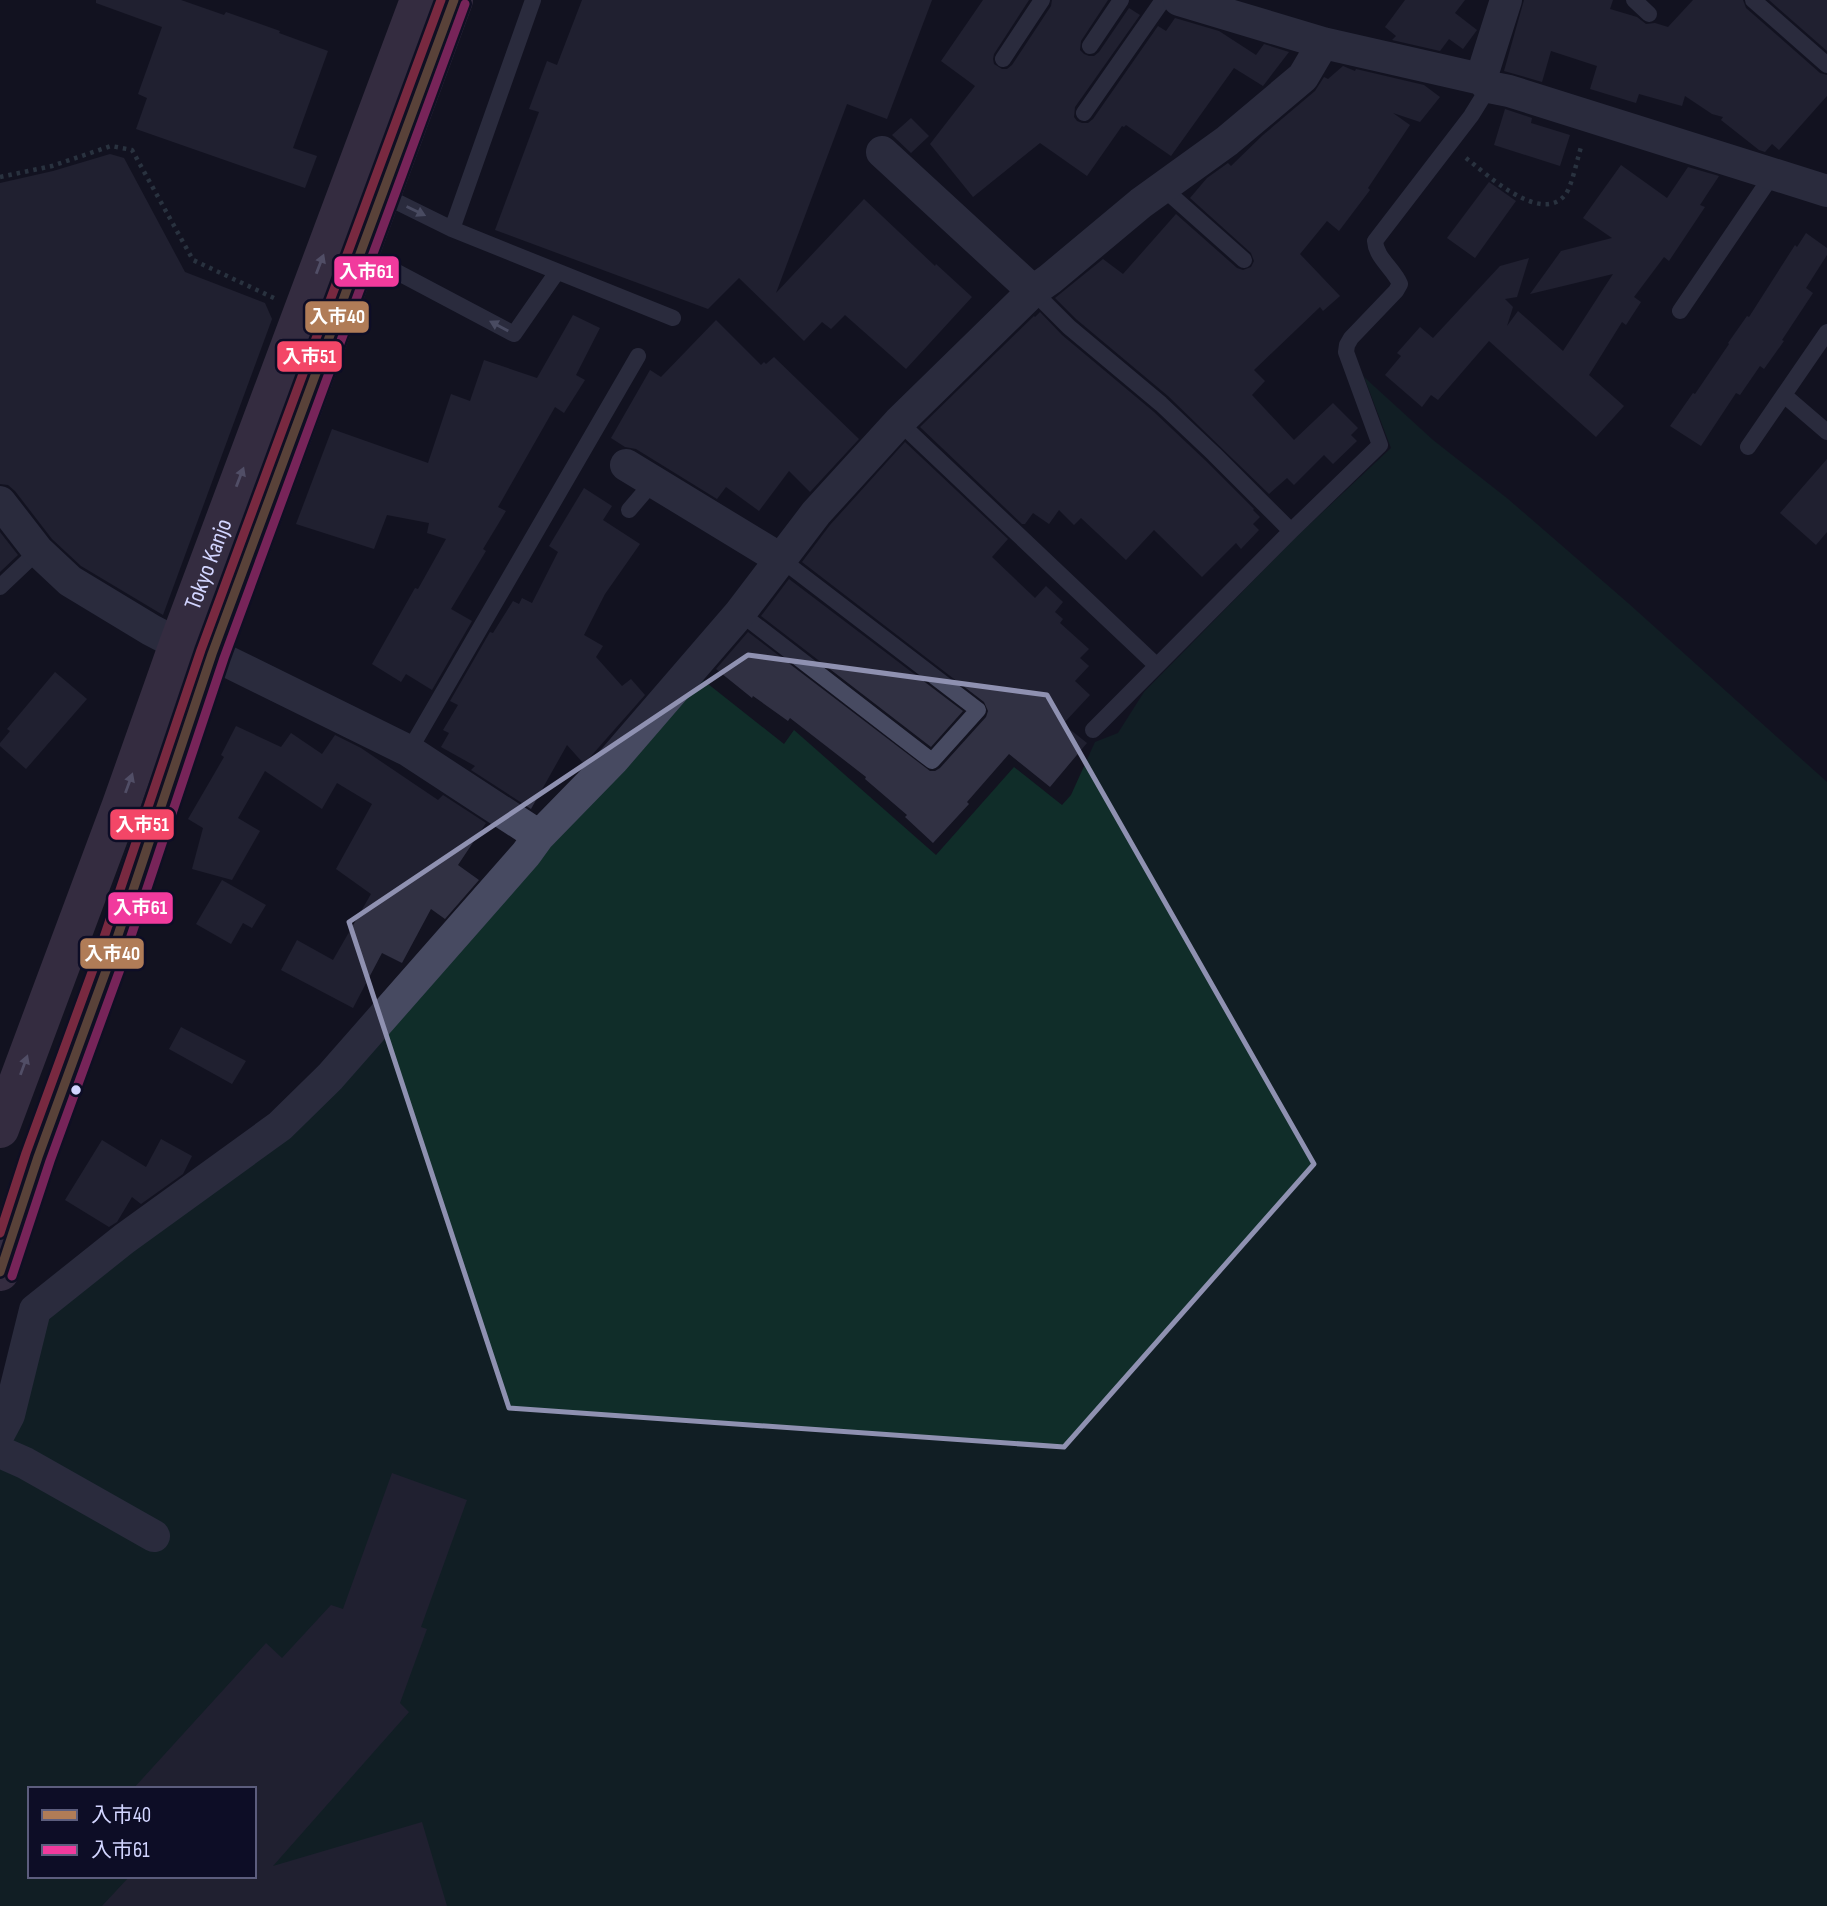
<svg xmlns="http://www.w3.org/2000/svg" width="1827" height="1906" viewBox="0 0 1827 1906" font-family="'Sofia Sans Condensed','Noto Sans JP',sans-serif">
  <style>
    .green { fill: #102d29; fill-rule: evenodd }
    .building { fill: #313143 }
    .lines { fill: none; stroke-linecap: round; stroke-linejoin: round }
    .path { stroke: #455a65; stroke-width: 4.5; stroke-dasharray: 3.5 5; stroke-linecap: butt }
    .lane { stroke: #474a61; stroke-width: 16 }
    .street { stroke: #474a61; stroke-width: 32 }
    .highway { stroke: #5d4c67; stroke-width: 38 }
    .bus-1-casing { stroke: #0d0d26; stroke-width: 14 }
    .bus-2-casing { stroke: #0d0d26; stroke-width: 14 }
    .bus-3-casing { stroke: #0d0d26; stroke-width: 14 }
    .bus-1 { stroke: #b07c57; stroke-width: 9 }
    .bus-2 { stroke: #f13a9d; stroke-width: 9 }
    .bus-3 { stroke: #f34667; stroke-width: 9 }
    .oneway { fill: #8c90b0 }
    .oneway2 { fill: #9d97bb }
    .marked { fill: none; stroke: #8f91b1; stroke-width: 5; stroke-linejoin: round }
    .bus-dot { fill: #d2d5ff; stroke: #0d0d26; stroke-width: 2.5 }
    .labels { text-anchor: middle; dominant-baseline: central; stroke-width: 5; stroke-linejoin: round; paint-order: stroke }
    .street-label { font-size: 24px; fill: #d2d5ff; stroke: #0d0d26 }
    .line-badge { stroke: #0d0d26; stroke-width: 2.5 }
    .badge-label { font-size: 19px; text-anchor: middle; font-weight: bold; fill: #fff }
  </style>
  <rect width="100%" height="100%" fill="#131320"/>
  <!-- green -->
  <path class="green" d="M1364,377L1433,440L1508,499L1628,603L1827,782V1906H0V1441L40,1320L285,1133L698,676L784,744L794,730L936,855L1014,767L1062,805L1071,795L1095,742L1118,733L1144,692L1295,538L1391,448ZM30,1789H254V1876H30Z"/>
  <!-- building -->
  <path class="building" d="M96,0H181L224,15L226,12L280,31L279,33L328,51L293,148L317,156L305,188L136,129L147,98L138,94L162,27L96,3Z
    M582,0H932L887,119L847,104L776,293L864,199L935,266L936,264L972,297L906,369L845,315L831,329L822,322L804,341L739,278L708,309L495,230L539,112L529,109L547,61L557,65Z
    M983,0H1029L994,54L993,59L994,64L1002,69H1007L1012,65L1051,6L1052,0H1108L1081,41L1080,50L1084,54L1089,56H1094L1099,52L1129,8L1140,15L1075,107L1074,117L1077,121L1082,123H1088L1093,119L1158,26L1166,31L1175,18L1219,31L1256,55L1264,44L1289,52L1263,86L1234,68L1171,156L1126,125L1124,127L1122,126L1087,176L1040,143L973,197L930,144L975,86L941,61Z
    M1405,0H1465L1455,13L1477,30L1463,49L1449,39L1440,51L1392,40L1396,36L1385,27Z
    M1524,0H1613L1610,9L1637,17L1646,24L1655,23L1668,27L1693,0H1743L1746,8L1820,73L1827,75V96L1779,150L1772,144L1765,152L1759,150L1721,120L1723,117L1712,114L1685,96L1682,106L1639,94L1636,103L1590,89L1597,66L1551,51L1542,82L1504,71Z
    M1769,0H1827V51Z
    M1343,66L1355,71L1356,69L1424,85L1440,97L1420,122L1393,113L1410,125L1368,188L1370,190L1339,231L1327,221L1300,254L1340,296L1323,311L1320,307L1254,370L1265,381L1252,395L1294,440L1333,403L1358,428L1351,435L1357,441L1333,464L1324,455L1294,485L1287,478L1269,494L1168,396L1076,319L1055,298L1103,259L1123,274L1176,214L1237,268L1243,270L1251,267L1254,261L1251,253L1190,198L1207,178L1228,163L1231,166L1263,135L1315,91L1324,77L1328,79Z
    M1505,109L1532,118L1531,123L1570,135L1560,166L1494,145Z
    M911,118L929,136L911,153L892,135Z
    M110,154L124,158L185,272L265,303L272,319L163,615L81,566L52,539L15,491L8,485L0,484V183L53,171Z
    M1621,165L1667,198L1688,167L1719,176L1700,205L1705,207L1669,261L1664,257L1634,297L1641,302L1626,325L1622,322L1589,375L1624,406L1596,437L1489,341L1438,400L1431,395L1422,407L1385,375L1401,356L1397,353L1420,327L1433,338L1500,266L1529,258L1517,297L1505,299L1513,307L1507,326L1518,311L1563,351L1613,274L1530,294L1561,251L1612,238L1583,218Z
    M1489,182L1516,201L1475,258L1447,238Z
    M1806,233L1827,248V255L1806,288L1813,293L1782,340L1784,341L1764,369L1760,366L1740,395L1736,393L1701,446L1670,426L1693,393L1695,394L1729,344L1728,343L1747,316L1749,317L1795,245L1797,247Z
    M1040,312L1062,335L1154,412L1207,462L1254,509L1253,510L1260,517L1253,524L1259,530L1241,549L1236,543L1202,577L1154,530L1126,560L1081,518L1074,525L1059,510L1049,524L1033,513L1025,524H1022L920,427L1034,316L1035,317Z
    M573,315L600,328L576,375L585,380L564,413L555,407L498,507L506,511L483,549L486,551L451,609L472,621L432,690L406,674L401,682L372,664L415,588L418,589L446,539L427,533L429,523L387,515L374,549L296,524L332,429L428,463L451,394L470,401L484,360L537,378Z
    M716,320L761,365L764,362L766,364L774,357L859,439L810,492L789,471L759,511L726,487L717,499L636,449L625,447L611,438L650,370L661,377Z
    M905,442L1008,539L992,557L1035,598L1046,586L1063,602L1055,612L1063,619L1060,623L1089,649L1080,658L1089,666L1075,681L1090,695L1063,724L1087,743L1050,787L1009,754L967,802L969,804L933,843L905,817L907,815L865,779L866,777L790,718L788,721L753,696L752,698L716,669L748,632L930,771H935L940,768L986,717L988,711L984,702L802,562L830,525Z
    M1827,459V532L1816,545L1780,513Z
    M584,488L612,506L603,520L640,544L605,594L584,635L603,646L596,657L622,686L631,679L645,695L584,764L567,745L531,809L471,770L475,766L441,747L449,733L443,730L458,705L450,701L490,632L493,633L513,601L519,604L522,598L532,603L558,552L549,546Z
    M0,532L18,555L0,572Z
    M789,579L963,711L931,747L761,616Z
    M55,672L87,699L26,769L0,746V743L10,731L7,729Z
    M236,726L281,747L291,733L322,754L335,735L361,748L438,800L443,795L486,823L458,865L479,880L445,919L431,909L402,963L382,953L353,1008L281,970L297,940L333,960L371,894L336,869L372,804L337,783L322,809L265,771L238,818L260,831L232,880L192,869L203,828L188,819L224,757L221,755Z
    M222,880L266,905L252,928L243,923L231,944L196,924Z
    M181,1027L246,1061L232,1084L169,1049Z
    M161,1139L192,1156L183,1174L141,1204L132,1197L117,1222L109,1227L65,1200L102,1140L146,1167Z
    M392,1473L467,1500L421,1627L427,1629L400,1703L409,1712L273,1866L422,1822L447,1906H102L130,1876H254V1789H133L266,1643L282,1658L331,1605L343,1609Z"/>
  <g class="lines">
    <!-- path -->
    <path class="path" d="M1466,158C1486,174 1541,225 1565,195C1572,187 1578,155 1582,144
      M0,177L52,166L111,146L132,150L193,260L274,298"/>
    <!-- lane -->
    <path class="lane" d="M1634,0L1649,14
      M1753,0L1827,65
      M1090,46L1121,0
      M1003,59L1042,0
      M1084,113L1163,0
      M1163,188L1244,260
      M381,194L452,229L673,318
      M452,229L533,0
      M361,253L514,334L557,272
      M1033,291L1069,327L1161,404L1214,454L1291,531
      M1680,311L1773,174
      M1784,395L1827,432
      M899,422L1156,665
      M1748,447L1827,332
      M629,510L653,482
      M0,587L38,551
      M740,613L932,761L978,710L782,560
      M1093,730L1291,531L1380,445L1346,352L1347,345L1351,338L1396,291L1400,284C1394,269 1376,258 1375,241L1471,116L1489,87
      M409,751L638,356"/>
    <!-- street -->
    <path class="street" d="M1179,0L1323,43L1481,79L1489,87L1509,91L1827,191
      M1481,79L1506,0
      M882,152L1033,291
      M626,465L782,560
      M0,502L38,551L70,581L151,630L178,644
      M212,654L409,751L539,836
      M0,1432L9,1415L35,1310L124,1239L280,1126L330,1077L526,854L539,836L614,759L740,613L816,513L899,422L1033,291L1050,279L1141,203L1227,141L1303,77L1323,43
      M0,1452L25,1463L154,1536"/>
    <!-- highway -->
    <g class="highway">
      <path id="s1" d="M0,1129L121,805L178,644L419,0"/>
      <path d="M0,1272L38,1157L107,968L212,654L454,0"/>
    </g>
    <!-- bus-1 casing -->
    <g class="bus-1-casing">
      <path id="bus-1" d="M0,1272L38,1157L107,968L212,654L454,0"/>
    </g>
    <!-- bus-2 casing -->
    <g class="bus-2-casing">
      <path id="bus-2" d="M12,1276L50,1161L119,972L224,658L465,4"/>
    </g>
    <!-- bus-3 casing -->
    <g class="bus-3-casing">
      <path id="bus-3" d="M0,1233L26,1153L95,964L201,650L441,0"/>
    </g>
    <!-- bus-1 -->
    <use href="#bus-1" class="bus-1"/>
    <!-- bus-2 -->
    <use href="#bus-2" class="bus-2"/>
    <!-- bus-3 -->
    <use href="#bus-3" class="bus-3"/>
  </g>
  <!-- one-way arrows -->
  <defs><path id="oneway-solid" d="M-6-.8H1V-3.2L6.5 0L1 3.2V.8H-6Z" transform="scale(1.75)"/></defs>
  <g class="oneway">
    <use href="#oneway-solid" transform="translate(416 211) rotate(26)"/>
    <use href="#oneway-solid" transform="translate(499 326) rotate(-152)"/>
  </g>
  <g class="oneway2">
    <use href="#oneway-solid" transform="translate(320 264) rotate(-69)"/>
    <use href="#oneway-solid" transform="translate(240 477) rotate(-69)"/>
    <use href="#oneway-solid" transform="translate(129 783) rotate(-70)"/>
    <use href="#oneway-solid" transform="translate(24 1065) rotate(-70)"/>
  </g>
  <!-- marked area -->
  <path d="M0 0H1827V1906H0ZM748,655L1047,695L1314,1164L1064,1447L509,1408L349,922Z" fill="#131320" fill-opacity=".55" fill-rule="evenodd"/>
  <path class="marked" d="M748,655L1047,695L1314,1164L1064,1447L509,1408L349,922Z"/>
  <!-- markers -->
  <circle class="bus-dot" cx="76" cy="1090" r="6"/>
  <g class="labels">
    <!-- street labels -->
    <g class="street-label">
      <text stroke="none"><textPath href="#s1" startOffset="602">Tokyo Kanjo</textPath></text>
    </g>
  </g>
  <g class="line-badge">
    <rect x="333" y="255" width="67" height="33" rx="7" fill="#f13a9d"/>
    <rect x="304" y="300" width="66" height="34" rx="7" fill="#b07c57"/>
    <rect x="276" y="340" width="67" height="33" rx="7" fill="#f34667"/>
    <rect x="109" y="808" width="66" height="33" rx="7" fill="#f34667"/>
    <rect x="107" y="891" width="67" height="34" rx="7" fill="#f13a9d"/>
    <rect x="79" y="937" width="66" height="33" rx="7" fill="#b07c57"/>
  </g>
  <g class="badge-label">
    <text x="366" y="278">入市61</text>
    <text x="337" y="323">入市40</text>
    <text x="309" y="363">入市51</text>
    <text x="142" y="831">入市51</text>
    <text x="140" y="914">入市61</text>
    <text x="112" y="960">入市40</text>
  </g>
  <!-- legend -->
  <rect x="28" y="1787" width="228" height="91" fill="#0d0d26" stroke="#5c5d7d" stroke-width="2"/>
  <rect x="42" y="1810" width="35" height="10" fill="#b07c57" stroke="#5c5d7d" stroke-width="2"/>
  <text x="91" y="1822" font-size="21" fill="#d2d5ff">入市40</text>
  <rect x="42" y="1845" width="35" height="10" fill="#f13a9d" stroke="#5c5d7d" stroke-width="2"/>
  <text x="91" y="1857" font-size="21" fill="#d2d5ff">入市61</text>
</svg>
